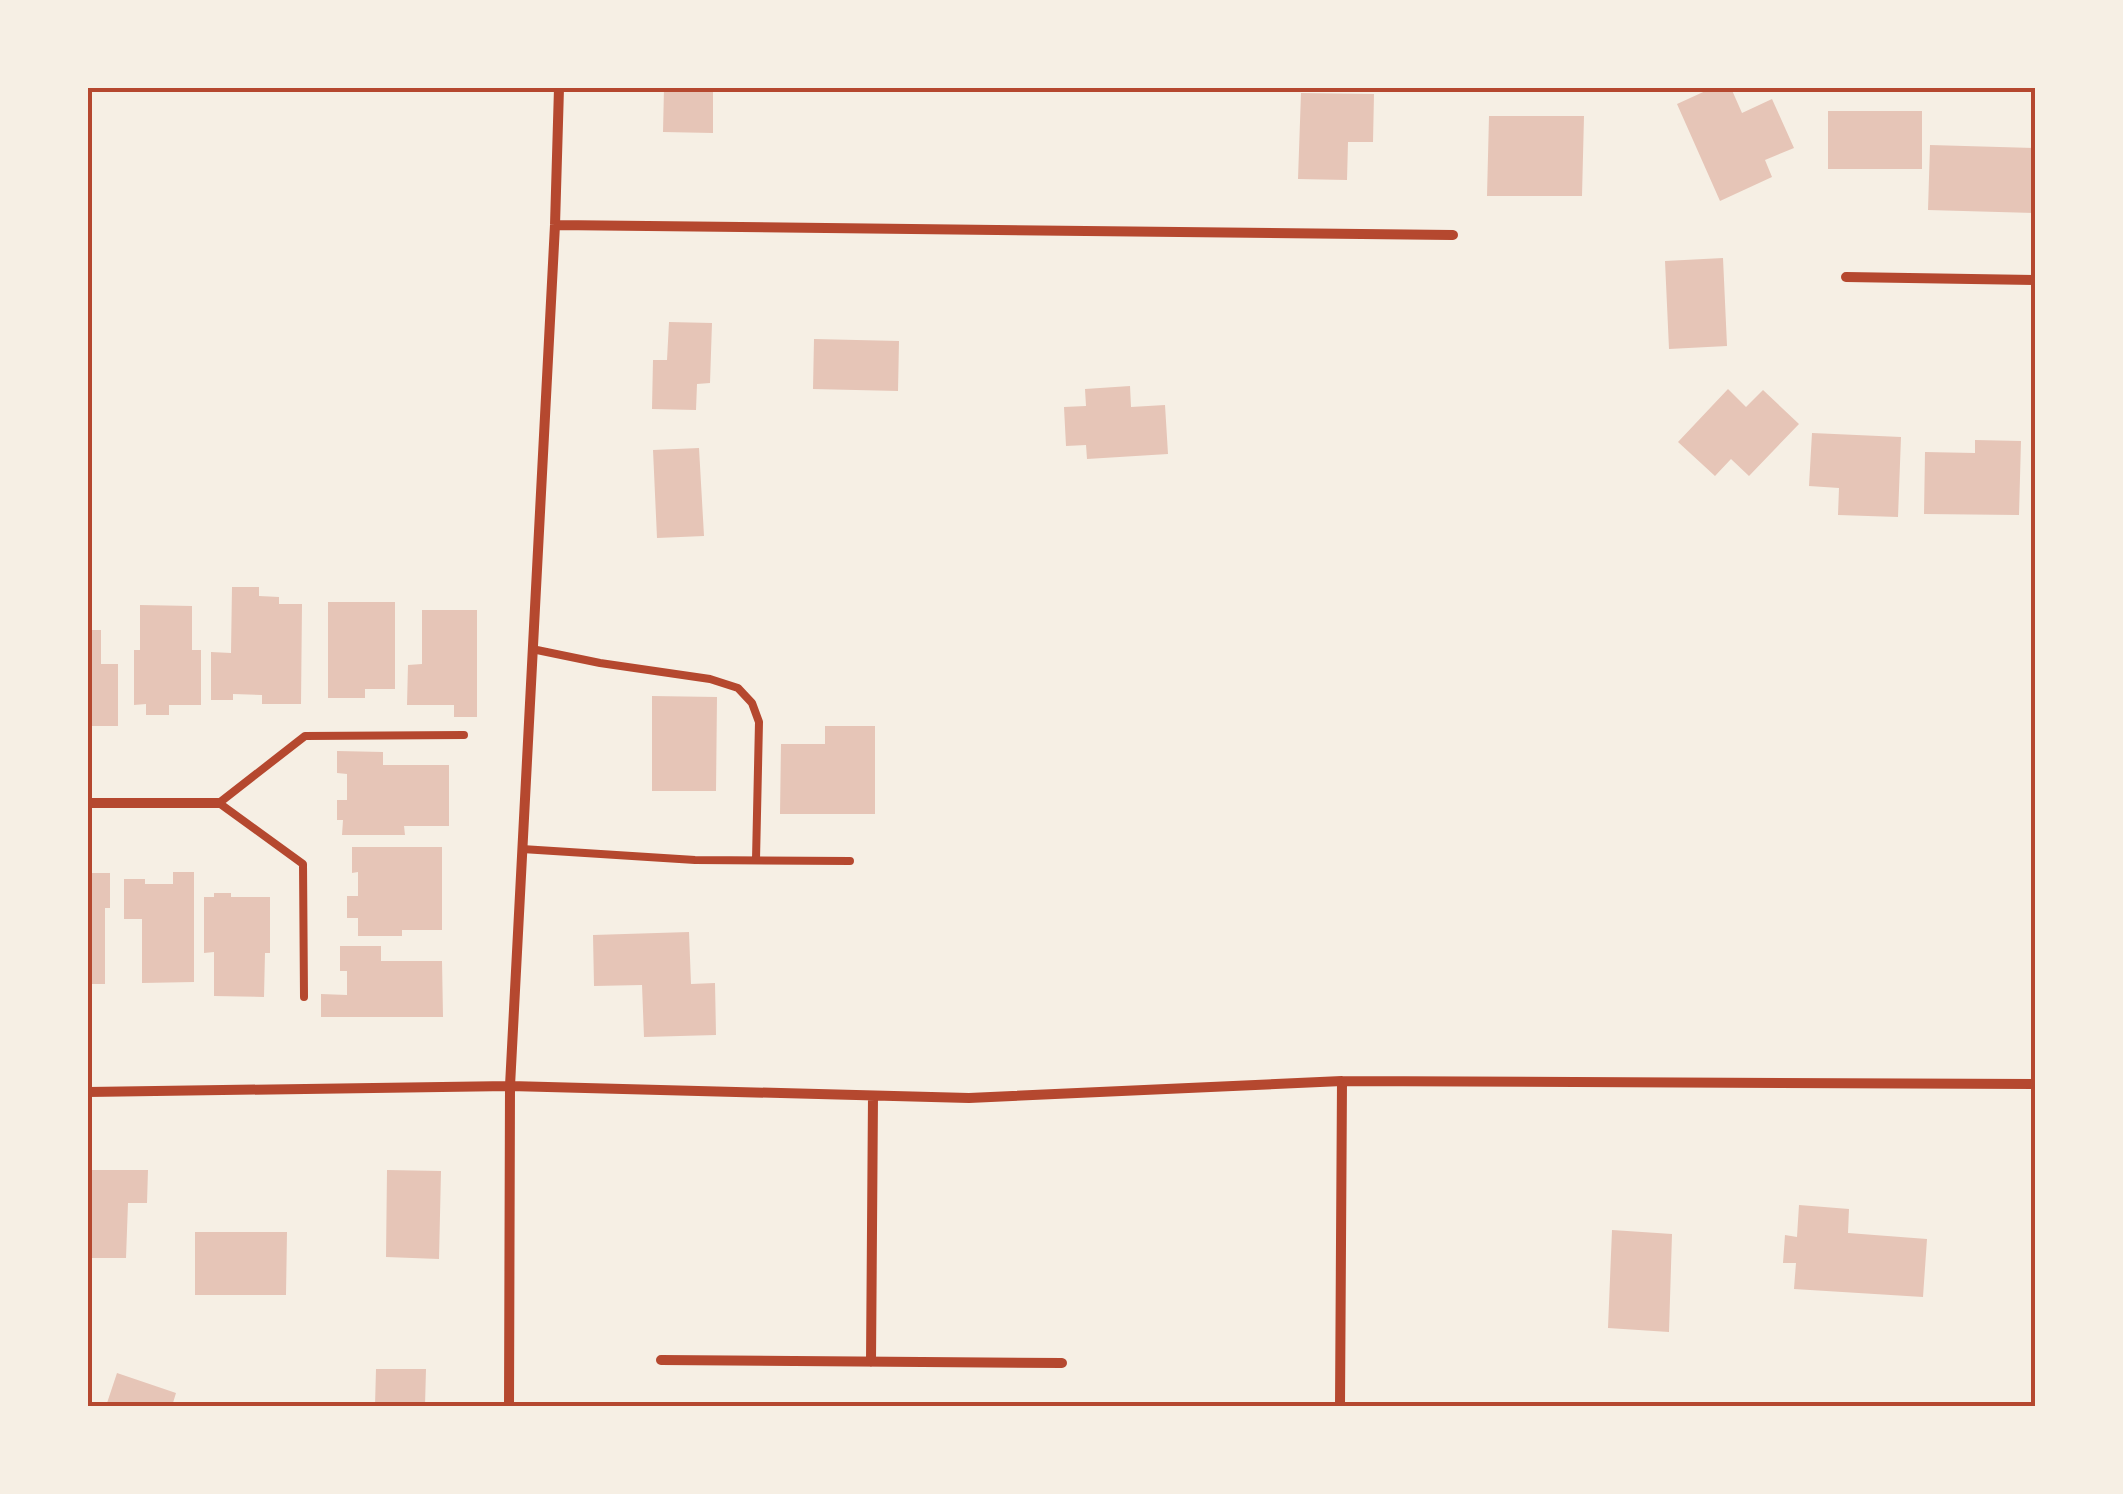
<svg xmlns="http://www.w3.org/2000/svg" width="2123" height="1494" viewBox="0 0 2123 1494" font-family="Arial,sans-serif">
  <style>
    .building { fill: #e6c5b7 }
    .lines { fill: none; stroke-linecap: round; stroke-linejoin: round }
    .service { stroke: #b5482f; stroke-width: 8 }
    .minor { stroke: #b5482f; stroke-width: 10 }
    .neatline { fill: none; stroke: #b5482f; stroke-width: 4 }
  </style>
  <rect width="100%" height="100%" fill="#f6efe4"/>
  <!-- building -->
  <path class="building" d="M664,88H713V133L663,132Z
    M1712,88H1731L1742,113L1772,99L1794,148L1765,160L1772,177L1720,201L1677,104Z
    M1301,93L1374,94L1373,142H1348L1347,180L1298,179Z
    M1828,111H1922V169H1828Z
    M1489,116H1584L1582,196H1487Z
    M1930,145L2036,148L2034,213L1928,210Z
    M1723,258L1727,346L1669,349L1665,261Z
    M669,322L712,323L710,383L697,384L696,410L652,409L653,360H667Z
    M814,339L899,341L898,391L813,389Z
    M1130,386L1131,407L1165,405L1168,454L1087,459L1086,445L1066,446L1064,407L1086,406L1085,389Z
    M1728,389L1746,407L1763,390L1799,424L1749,476L1731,459L1715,476L1678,442Z
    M1812,433L1901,437L1898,517L1838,515L1839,488L1809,486Z
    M1975,440L2021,441L2019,515L1924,514L1925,452L1975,453Z
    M699,448L704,536L657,538L653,450Z
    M232,587H259V596L279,597V604H302L301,704H262V695L233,694V700H211V652L231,653Z
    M328,602H395V689H365V698H328Z
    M140,605L192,606V650H201V705H169V715H146V704L134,705V650H140Z
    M422,610H477V717H454V705H407L408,665L422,664Z
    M88,630H101V664H118V726H88Z
    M652,696L717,697L716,791H652Z
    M825,726H875V814H780L781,744H825Z
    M337,751L383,752V765H449V826H404L405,835H342L343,820H337V800H347V774L337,773Z
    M352,847H442V930H402V936H358V918H347V896H358V872L352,873Z
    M173,872H194V982L142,983V919H124V879H145V884H173Z
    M88,873H110V908H105V984H88Z
    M214,893H231V897H270V953H265L264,997L214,996V952L204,953V897H214Z
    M689,932L691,984L715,983L716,1035L644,1037L642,985L594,986L593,935Z
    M340,946H381V961H442L443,1017H321V994L347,995V971H340Z
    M88,1170H148L147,1203H128L126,1258H88Z
    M387,1170L441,1171L439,1259L386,1257Z
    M1799,1205L1849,1209L1848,1233L1927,1239L1923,1297L1794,1289L1796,1263H1783L1785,1235L1797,1237Z
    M1612,1230L1672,1234L1669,1332L1608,1328Z
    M195,1232H287L286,1295H195Z
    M376,1369H426L425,1406H375Z
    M117,1373L176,1393L172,1406H106Z"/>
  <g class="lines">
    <!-- service -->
    <path class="service" d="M532,649L600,663L710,679L738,688L752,703L759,722L756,860
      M522,849L695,860L850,861
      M304,997L303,864L219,803L305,736L464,735"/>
    <!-- minor -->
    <path class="minor" d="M555,225L1453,235
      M1846,277L2036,280
      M88,803H219
      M88,1092L510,1086L969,1098L1342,1081L2036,1084
      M661,1360L1062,1363
      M871,1362L873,1096
      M509,1406L510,1086L555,225L559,88
      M1340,1406L1342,1081"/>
  </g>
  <!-- border -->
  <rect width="2123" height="1494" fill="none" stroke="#f6efe4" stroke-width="180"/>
  <rect x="90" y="90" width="1943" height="1314" class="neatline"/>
</svg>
